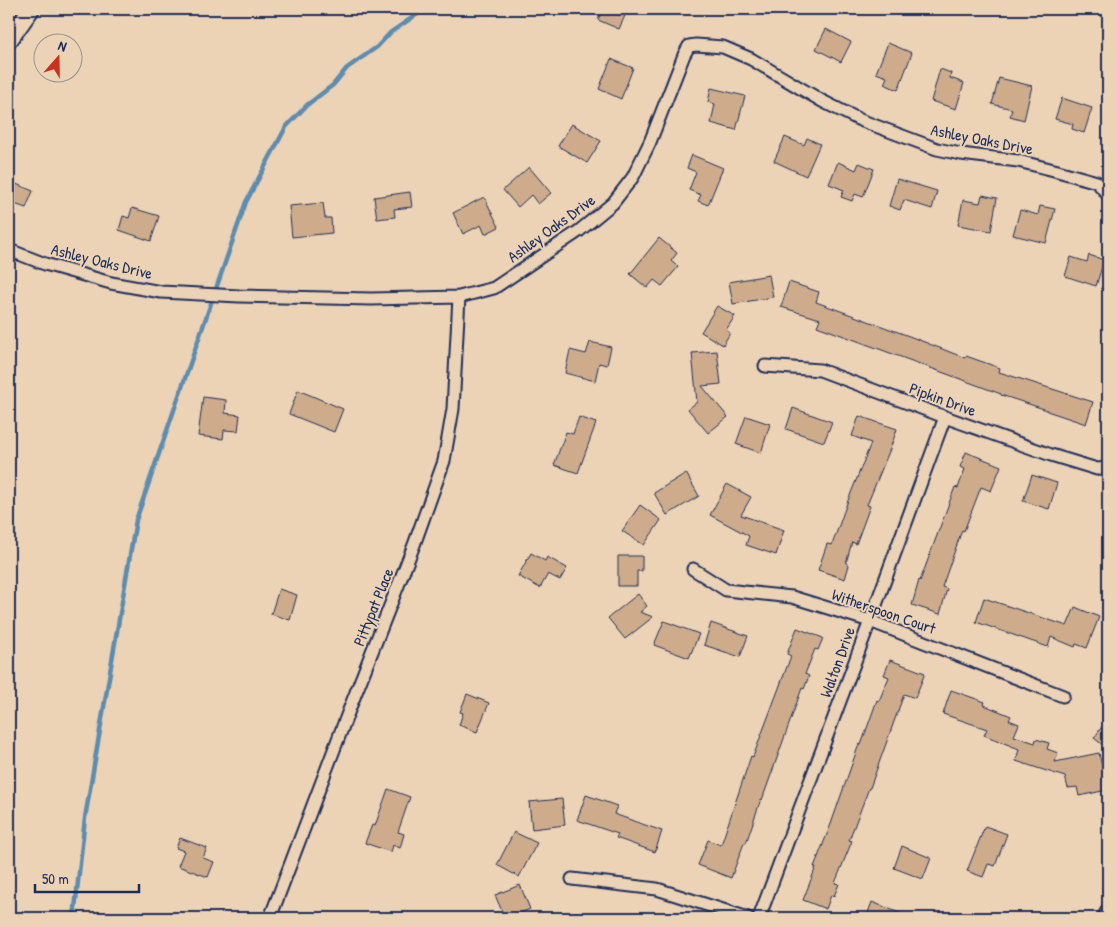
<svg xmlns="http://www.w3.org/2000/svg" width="1117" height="927" viewBox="0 0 1117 927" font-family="'Patrick Hand',sans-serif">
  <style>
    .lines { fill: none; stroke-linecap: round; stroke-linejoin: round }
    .stream { stroke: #5b8cb0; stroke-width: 4.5 }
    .building { fill: #ceac8b; stroke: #1b2f5e }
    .street-casing { stroke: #1b2f5e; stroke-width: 15 }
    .secondary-casing { stroke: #1b2f5e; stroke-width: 20 }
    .street { stroke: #edd3b5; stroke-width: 11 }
    .secondary { stroke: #edd3b5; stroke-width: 16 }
    .labels { text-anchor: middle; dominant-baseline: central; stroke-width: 4; stroke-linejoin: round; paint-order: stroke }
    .street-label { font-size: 16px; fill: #1b2f5e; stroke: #edd3b5 }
  </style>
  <rect width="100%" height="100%" fill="#edd3b5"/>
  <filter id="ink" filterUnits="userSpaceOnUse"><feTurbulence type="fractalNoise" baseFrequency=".02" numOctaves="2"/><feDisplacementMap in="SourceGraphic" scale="10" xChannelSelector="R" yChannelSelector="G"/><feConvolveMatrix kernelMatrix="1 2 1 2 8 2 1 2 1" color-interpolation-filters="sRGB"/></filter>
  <g filter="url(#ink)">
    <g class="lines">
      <!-- stream -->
      <path class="stream" d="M74,918L85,818L136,520L246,202L286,127L307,105L333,85L347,68L377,47L391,32L425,9"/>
    </g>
    <!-- building -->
    <path class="building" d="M603,9H628L619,29L598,20Z
      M826,29L851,42L841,62L816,49Z
      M888,43L912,53L898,90L884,84L887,77L876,73Z
      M611,59L633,68L621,99L599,89Z
      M940,69L951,73L950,78L964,83L956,109L931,101Z
      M999,78L1032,86L1024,120L1010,116L1012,109L992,104Z
      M711,88L745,96L736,130L711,123L715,104L708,102Z
      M1062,98L1092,108L1084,133L1072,129L1073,124L1055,119Z
      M572,124L601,141L587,163L558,146Z
      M785,137L804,145L807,138L820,144L806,176L774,161Z
      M692,155L723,168L708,205L698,201L701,195L689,190L696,172L687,168Z
      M838,162L856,170L859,163L874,169L863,197L855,194L852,201L841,197L844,190L829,184Z
      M529,167L551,193L538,204L531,195L518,207L503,190Z
      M897,179L937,191L932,209L904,200L900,210L889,206Z
      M9,181L33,191L26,208L9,202Z
      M410,192L412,207L394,209L395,217L377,219L374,197Z
      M982,195L997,198L991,231L958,225L963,200L980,203Z
      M484,197L499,227L485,234L481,225L463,234L453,213Z
      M323,203L325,218H331L332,233L292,237L289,206Z
      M1040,206L1055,209L1046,243L1013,235L1020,210L1038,215Z
      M132,208L159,216L151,241L119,230L123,216L129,218Z
      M659,238L677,253L671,261L678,267L662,286L654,280L647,288L630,274Z
      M1089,255L1104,260L1096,286L1065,276L1071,257L1087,262Z
      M769,275L773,297L733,304L729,282Z
      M789,282L819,292L816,302L909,336L965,358L966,356L1000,368L999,372L1093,402L1086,424L1047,411V410L1001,395V394L817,326L820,319L781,307Z
      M717,306L735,316L726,330L730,333L723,345L701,332Z
      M590,342L611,347L607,365L599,363L595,381L565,373L570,350L586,354Z
      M717,351L721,384L702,386L728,417L708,433L688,409L697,402L692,353Z
      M298,390L343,409L334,432L289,414Z
      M203,397L226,400L225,413L240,415L238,431L224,430L223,439L198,436Z
      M793,408L832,422L824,442L786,429Z
      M746,416L770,424L761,453L736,444Z
      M859,416L897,429L890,449L867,505L870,506L856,544L852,542L846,563L849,565L845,579L818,570L827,544L832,545L847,503L871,443L852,436Z
      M579,417L596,423L578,473L554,465L566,432L573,434Z
      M966,452L1001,466L991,491L981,487L964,531L962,530L942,587L947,589L940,614L912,605L919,580L920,581L955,487L958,488L965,469L960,467Z
      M686,473L699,496L667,515L654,493Z
      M1032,475L1057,483L1049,509L1023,501Z
      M727,484L751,497L741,515L784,530L776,555L746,545L749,536L710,515Z
      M640,505L661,520L644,545L622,531Z
      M531,553L545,561L547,557L567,568L560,580L548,574L540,588L518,576Z
      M618,556H642V571H637V586H618Z
      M279,589L297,595L290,620L271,614Z
      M638,594L647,606L640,612L653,617L625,639L608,618Z
      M984,598L1067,626L1075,607L1099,617L1087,648L1076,644L1075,647L1051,637L1048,647L976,622Z
      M664,621L699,634L689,658L654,645Z
      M711,623L748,636L740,657L704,645Z
      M797,628L823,638L818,650L815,649L805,674L809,676L804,689L802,688L762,800L761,799L746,843H744L731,878L698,865L708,840L721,845L751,756L753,757L791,656L787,654Z
      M890,660L925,673L915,698L904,694L870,788H869L849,840L852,841L835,883L839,884L834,896L831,895L826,909L803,900L816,867H814L831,824L859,744L861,745L877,700L879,701L889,677L884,675Z
      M951,690L985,702L984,705L1011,716L1009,720L1019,724L1014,736L1035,743L1036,739L1049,743L1047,749L1058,753L1055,762L1099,753L1107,790L1079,796L1077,787L1068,788L1065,777L1016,761L1019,749L984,735L987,729L943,714Z
      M467,694L489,703L477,732L459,725L463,713L460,712Z
      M1108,718V749L1094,738Z
      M388,789L410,797L398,832L404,834L400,848L393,845L391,852L365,843L372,825L375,826Z
      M586,795L617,806L614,814L662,831L655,852L616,838L618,834L577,820Z
      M562,799L565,825L532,829L529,802Z
      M985,826L1007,834L995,866L988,864L983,877L967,871Z
      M514,832L537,843L519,877L497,865Z
      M180,838L207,848L203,858L214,862L208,877L178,866L184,851L176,848Z
      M902,846L931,858L923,879L894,868Z
      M520,885L530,909L509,918H505L495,895Z
      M872,902L912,918H866Z"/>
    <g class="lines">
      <!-- street casing -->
      <g class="street-casing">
        <path id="street" d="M9,250L45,264L111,283L161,292L239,296L371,299L459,297L494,288L579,231L613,203L633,177L650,142L684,55L689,46L696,45L723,47L751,59L822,101L860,120L937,149L961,154L1018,161L1054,170L1097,182L1108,195
          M765,366L820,370L945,417L1051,455L1097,469L1108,468
          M693,569L726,590L792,597L870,621L1063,696
          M572,879L657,889L748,918
          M270,918L351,705L414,545L444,461L453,409L459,297
          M759,918L870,621L945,417
          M1103,918L1108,909"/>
      </g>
      <!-- secondary casing -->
      <g class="secondary-casing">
        <path id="secondary" d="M9,40L31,9"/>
      </g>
      <!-- street -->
      <use href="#street" class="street"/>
      <!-- secondary -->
      <use href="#secondary" class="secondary"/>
    </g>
  </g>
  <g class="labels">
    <!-- street labels -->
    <g class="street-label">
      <text transform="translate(982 139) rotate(11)">Ashley Oaks Drive</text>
      <text transform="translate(551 228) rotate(-36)">Ashley Oaks Drive</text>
      <text transform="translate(102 261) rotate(14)">Ashley Oaks Drive</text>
      <text transform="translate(943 399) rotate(20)">Pipkin Drive</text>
      <text transform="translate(373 607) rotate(-68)">Pittypat Place</text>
      <text transform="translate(884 611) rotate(19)">Witherspoon Court</text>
      <text transform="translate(837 662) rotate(-70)">Walton Drive</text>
    </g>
  </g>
  <!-- margin -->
  <rect width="1117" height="927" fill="none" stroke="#edd3b5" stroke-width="30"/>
  <rect x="15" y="15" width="1087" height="897" fill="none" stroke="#1b2f5e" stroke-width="2" filter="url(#ink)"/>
  <!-- north arrow -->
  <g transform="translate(58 58) rotate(20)"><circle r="24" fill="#edd3b5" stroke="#999192"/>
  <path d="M0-4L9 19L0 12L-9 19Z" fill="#c8321e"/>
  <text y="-8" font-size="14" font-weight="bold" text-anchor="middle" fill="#1b2f5e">N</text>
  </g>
  <!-- scale -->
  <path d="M35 884v8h104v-8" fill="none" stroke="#1b2f5e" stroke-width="2.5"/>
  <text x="42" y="884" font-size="15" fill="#1b2f5e" stroke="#edd3b5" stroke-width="4" paint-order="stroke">50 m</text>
</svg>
